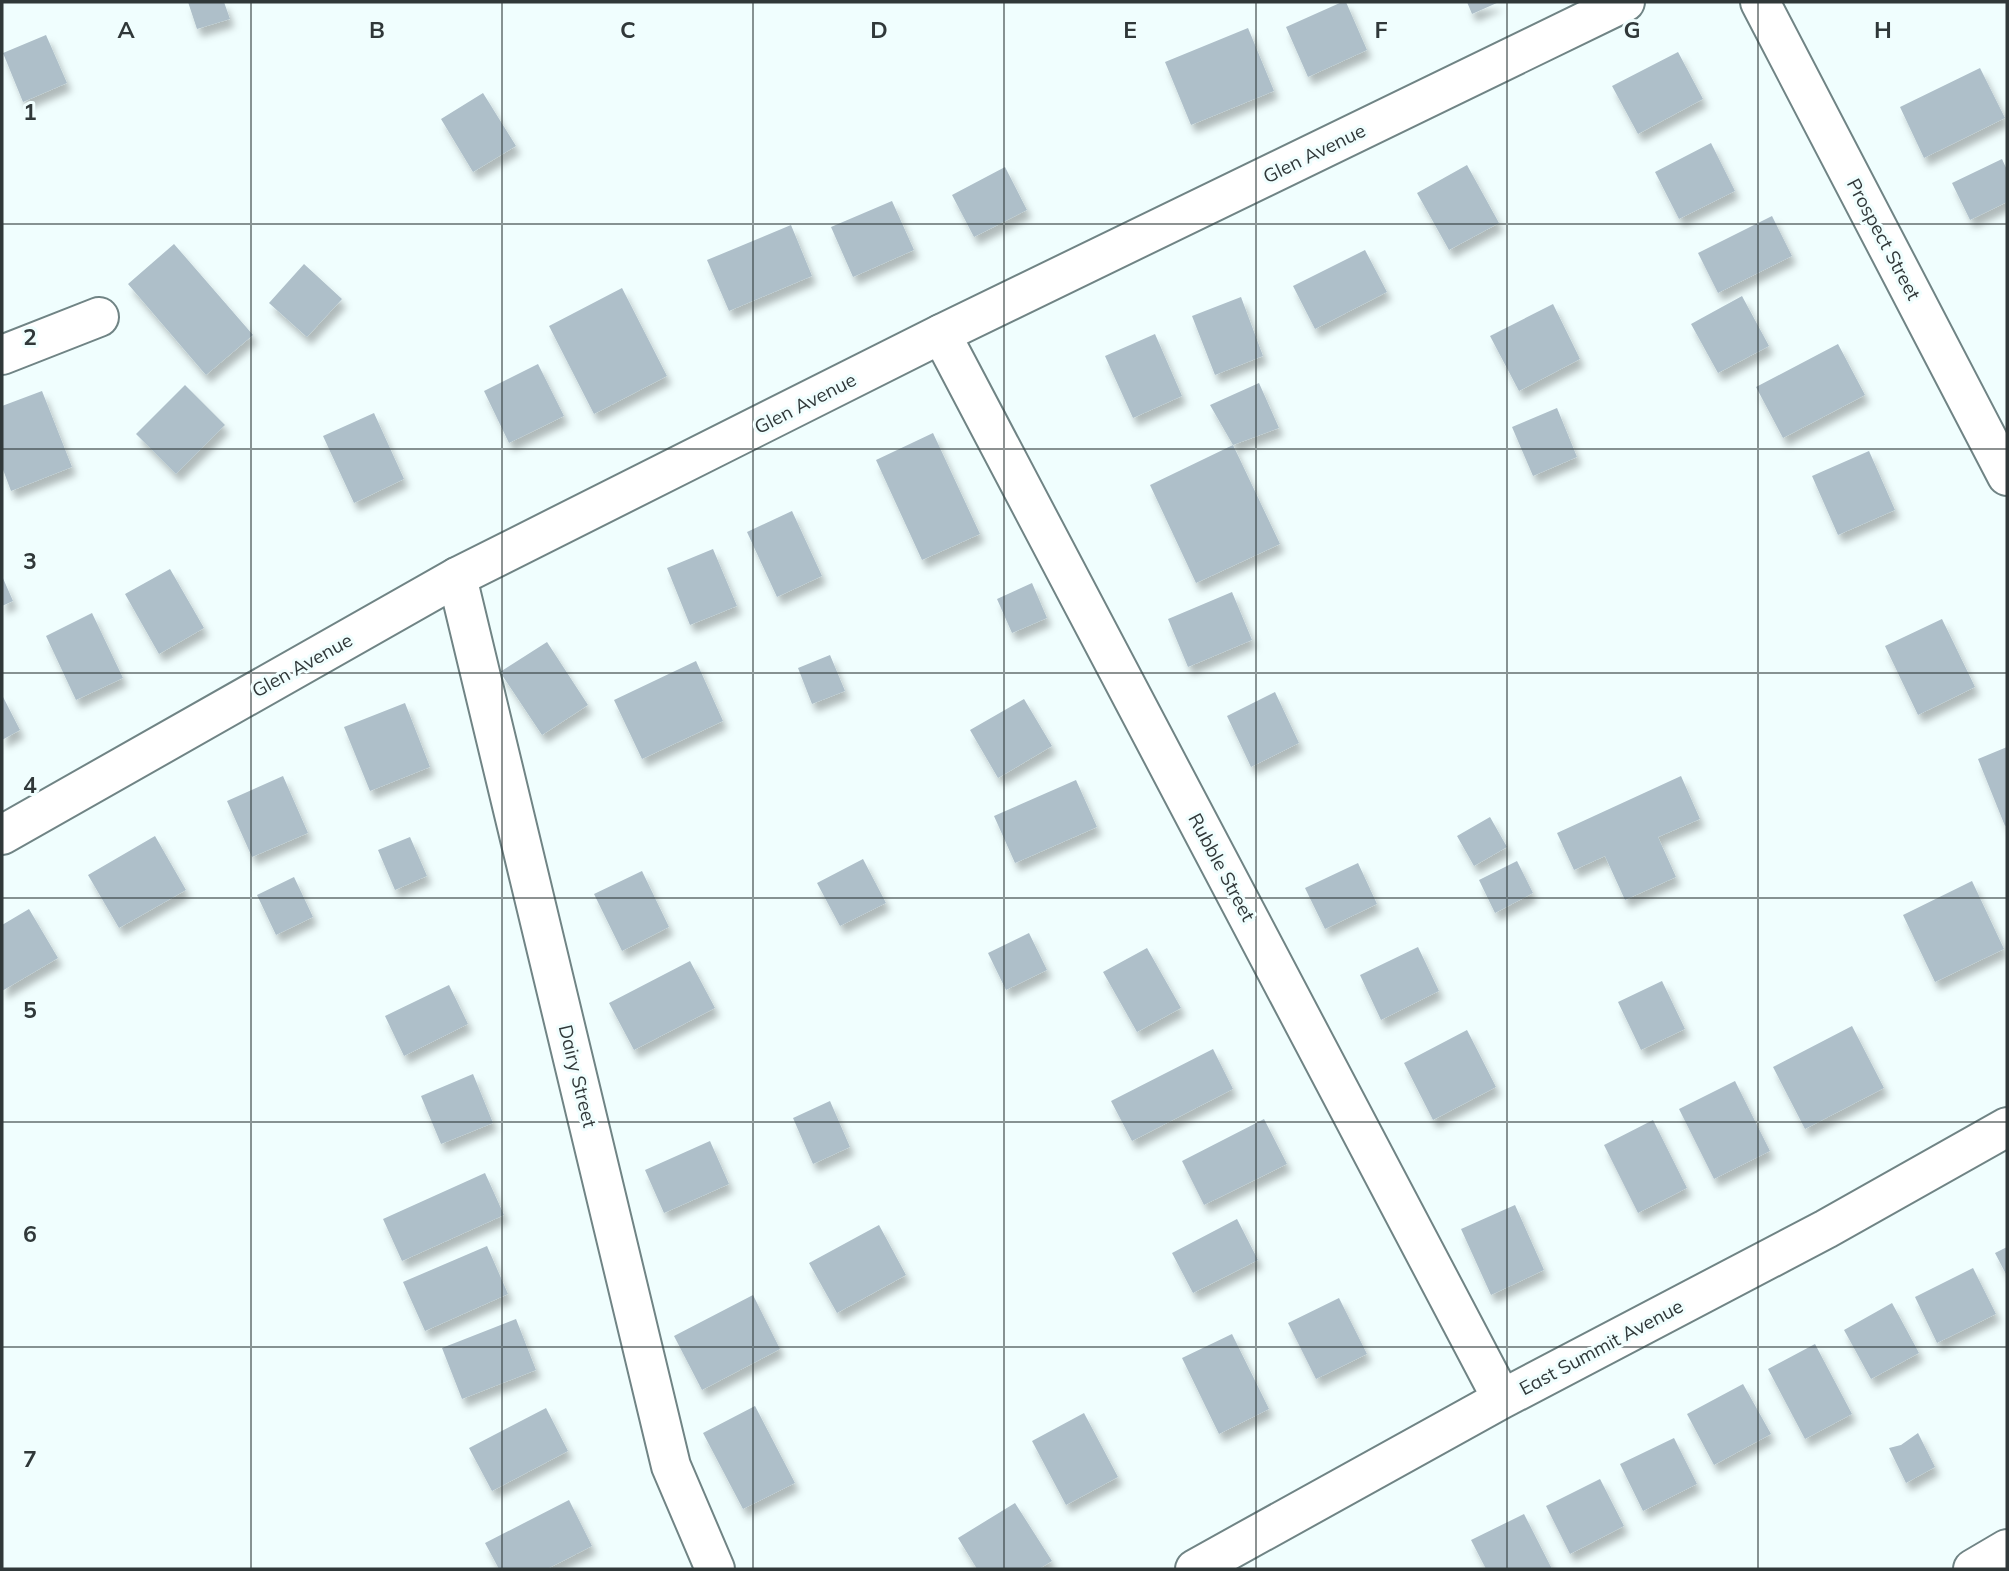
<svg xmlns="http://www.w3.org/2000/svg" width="2009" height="1571" viewBox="0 0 2009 1571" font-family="Mulish,sans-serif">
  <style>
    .building { fill: #aebfc9; filter: url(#shadow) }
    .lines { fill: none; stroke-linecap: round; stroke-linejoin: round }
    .street-casing { stroke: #708485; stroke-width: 42 }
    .secondary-casing { stroke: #708485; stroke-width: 42 }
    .street { stroke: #fff; stroke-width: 38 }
    .secondary { stroke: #fff; stroke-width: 38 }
    .grid { fill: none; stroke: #303839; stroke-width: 2; stroke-opacity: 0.55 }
    .labels { text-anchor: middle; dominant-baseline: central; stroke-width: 6; stroke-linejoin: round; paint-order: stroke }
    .street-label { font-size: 19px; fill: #303839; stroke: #f0fefe }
    .grid-label { font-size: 23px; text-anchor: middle; font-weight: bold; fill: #303839; stroke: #f0fefe; stroke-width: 6; stroke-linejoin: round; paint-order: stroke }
  </style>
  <defs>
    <filter id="shadow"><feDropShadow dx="4.5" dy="8" stdDeviation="3.5" flood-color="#0004"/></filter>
  </defs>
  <rect width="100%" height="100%" fill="#f0fefe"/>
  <!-- building -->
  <path class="building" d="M188,2H224L230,19L197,29Z
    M1342,2H1346L1367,50L1308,77L1286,27Z
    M1467,2H1499L1472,14Z
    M1248,28L1274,91L1191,125L1165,62Z
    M46,35L67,83L23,102L3,53Z
    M1678,52L1703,99L1638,134L1612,86Z
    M1980,68L2005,118L1924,158L1900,107Z
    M483,93L516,146L473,172L441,119Z
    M1711,143L1735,191L1679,219L1655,172Z
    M2002,159L2007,170V202L1970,220L1952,183Z
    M1467,165L1499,223L1449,250L1417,193Z
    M1005,167L1027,210L974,237L952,195Z
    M892,201L914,250L853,277L831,227Z
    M1772,216L1792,256L1718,293L1698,253Z
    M791,225L812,276L729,311L707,260Z
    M174,244L253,335L206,375L128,284Z
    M1365,250L1387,292L1315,329L1293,286Z
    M304,264L342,299L307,337L269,303Z
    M622,288L667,376L594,414L549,326Z
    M1742,296L1769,346L1718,373L1691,324Z
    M1241,297L1263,356L1215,375L1192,316Z
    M1553,304L1580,359L1519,391L1490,336Z
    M1155,334L1182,396L1133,418L1105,356Z
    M1838,344L1865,395L1783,438L1756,387Z
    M538,364L564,416L509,443L484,391Z
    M1259,383L1279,428L1233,445L1210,405Z
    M185,385L225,425L176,474L136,434Z
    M42,391L72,467L11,491L2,467V406Z
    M1557,408L1577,457L1533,476L1512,427Z
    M374,413L404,479L354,503L323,436Z
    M933,433L980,534L922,560L876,460Z
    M1233,445L1280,544L1196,583L1150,485Z
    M1869,451L1895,510L1838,535L1812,476Z
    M792,511L822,576L777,597L747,532Z
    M713,549L737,606L690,625L667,568Z
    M170,569L204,628L159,654L125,594Z
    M2,576L13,601L2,606Z
    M1032,583L1047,618L1012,633L997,599Z
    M1232,592L1252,640L1188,667L1168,619Z
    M92,613L123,678L76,700L46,636Z
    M1942,619L1975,687L1918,715L1885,646Z
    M547,642L588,705L542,735L500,672Z
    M830,655L845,691L812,704L798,668Z
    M696,661L723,721L642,759L614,700Z
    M1275,692L1299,743L1251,767L1227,716Z
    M2,695L20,730L2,740Z
    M1024,699L1052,746L998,778L970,730Z
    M405,703L430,767L370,791L344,727Z
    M2007,747V825L2005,826L1978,759Z
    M283,776L308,833L252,857L227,801Z
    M1681,776L1700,819L1658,837L1676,877L1625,900L1605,856L1574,870L1557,833Z
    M1076,780L1097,827L1015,863L994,816Z
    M1490,817L1507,847L1474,866L1457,836Z
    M155,836L186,890L119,928L88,875Z
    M410,837L427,876L395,890L378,850Z
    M863,859L886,903L840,926L817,883Z
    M1517,861L1533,893L1495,913L1479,880Z
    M1358,863L1377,904L1325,929L1305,888Z
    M642,871L669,927L622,951L594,894Z
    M294,877L313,917L276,935L257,895Z
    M1972,881L2004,949L1935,982L1903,915Z
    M29,909L58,958L2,991V925Z
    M1029,933L1047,970L1006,990L988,953Z
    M1418,947L1439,991L1381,1020L1360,975Z
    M1147,948L1181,1008L1137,1032L1103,972Z
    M690,961L715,1008L634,1050L609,1003Z
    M1662,981L1685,1029L1641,1050L1618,1002Z
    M449,985L468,1024L404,1056L385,1016Z
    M1852,1026L1884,1088L1805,1129L1773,1067Z
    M1467,1030L1496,1087L1433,1120L1404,1063Z
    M1213,1049L1233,1089L1132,1141L1111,1101Z
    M473,1074L493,1123L441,1144L421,1096Z
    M1735,1081L1770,1151L1714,1179L1679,1109Z
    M830,1101L850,1147L813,1164L793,1118Z
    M1264,1119L1287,1164L1204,1205L1182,1161Z
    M1653,1120L1687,1188L1638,1213L1604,1145Z
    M710,1141L729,1184L664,1213L645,1170Z
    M485,1173L504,1215L402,1261L383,1219Z
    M1515,1205L1544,1270L1491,1295L1461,1229Z
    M1237,1219L1258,1260L1193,1293L1172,1253Z
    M879,1225L906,1275L837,1313L809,1263Z
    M487,1246L508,1294L425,1331L403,1282Z
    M2007,1247V1276L1995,1253Z
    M1973,1268L1996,1314L1937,1343L1915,1297Z
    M753,1295L780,1349L702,1390L674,1336Z
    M1339,1298L1367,1354L1316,1379L1288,1323Z
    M1892,1303L1919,1353L1871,1379L1844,1330Z
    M516,1319L536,1370L462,1399L442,1348Z
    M1232,1334L1269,1409L1219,1434L1182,1358Z
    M1815,1344L1852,1414L1805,1439L1768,1369Z
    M1743,1384L1771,1434L1714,1465L1687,1414Z
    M755,1406L795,1483L743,1509L703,1433Z
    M546,1408L568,1451L492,1491L469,1448Z
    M1084,1413L1118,1477L1066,1505L1032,1441Z
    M1918,1433L1935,1467L1906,1483L1889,1448L1901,1445Z
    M1674,1438L1697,1484L1643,1511L1620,1464Z
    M1600,1479L1624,1526L1570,1554L1546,1506Z
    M569,1500L592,1546L547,1569H499L485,1543Z
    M1015,1503L1052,1561L1039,1569H977L958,1538Z
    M1524,1514L1552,1569H1486L1471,1540Z"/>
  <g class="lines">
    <!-- street casing -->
    <g class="street-casing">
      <path id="street" d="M941,334L1502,1399
        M2,355L99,317
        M457,577L671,1466L715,1569
        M1195,1569L1502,1399L1826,1229L2007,1127
        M1973,1569L2007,1549"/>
    </g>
    <!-- secondary casing -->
    <g class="secondary-casing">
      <path id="secondary" d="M1760,2L2007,476
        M2,835L457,577L941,334L1625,2"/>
    </g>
    <!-- street -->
    <use href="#street" class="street"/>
    <!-- secondary -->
    <use href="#secondary" class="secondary"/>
  </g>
  <!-- grid -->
  <path class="grid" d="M251,2V1569M502,2V1569M753,2V1569M1004,2V1569M1256,2V1569M1507,2V1569M1758,2V1569M2,224H2007M2,449H2007M2,673H2007M2,898H2007M2,1122H2007M2,1347H2007"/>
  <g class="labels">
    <!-- street labels -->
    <g class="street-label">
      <text transform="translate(1314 153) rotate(-26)">Glen Avenue</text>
      <text transform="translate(1884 239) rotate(62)">Prospect Street</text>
      <text transform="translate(805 403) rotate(-27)">Glen Avenue</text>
      <text transform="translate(302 665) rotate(-29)">Glen Avenue</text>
      <text transform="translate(1222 867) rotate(62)">Rubble Street</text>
      <text transform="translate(578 1076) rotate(76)">Dairy Street</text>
      <text transform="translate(1601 1347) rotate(-28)">East Summit Avenue</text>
    </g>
  </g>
  <g class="grid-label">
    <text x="126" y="38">A</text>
    <text x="377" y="38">B</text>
    <text x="628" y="38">C</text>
    <text x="879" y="38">D</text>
    <text x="1130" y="38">E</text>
    <text x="1381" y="38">F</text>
    <text x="1632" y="38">G</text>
    <text x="1883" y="38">H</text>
    <text x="30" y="120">1</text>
    <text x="30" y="345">2</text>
    <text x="30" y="569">3</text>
    <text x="30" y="793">4</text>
    <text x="30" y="1018">5</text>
    <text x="30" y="1242">6</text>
    <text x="30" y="1467">7</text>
  </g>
  <!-- border -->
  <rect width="2009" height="1571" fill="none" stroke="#303839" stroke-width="7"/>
</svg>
